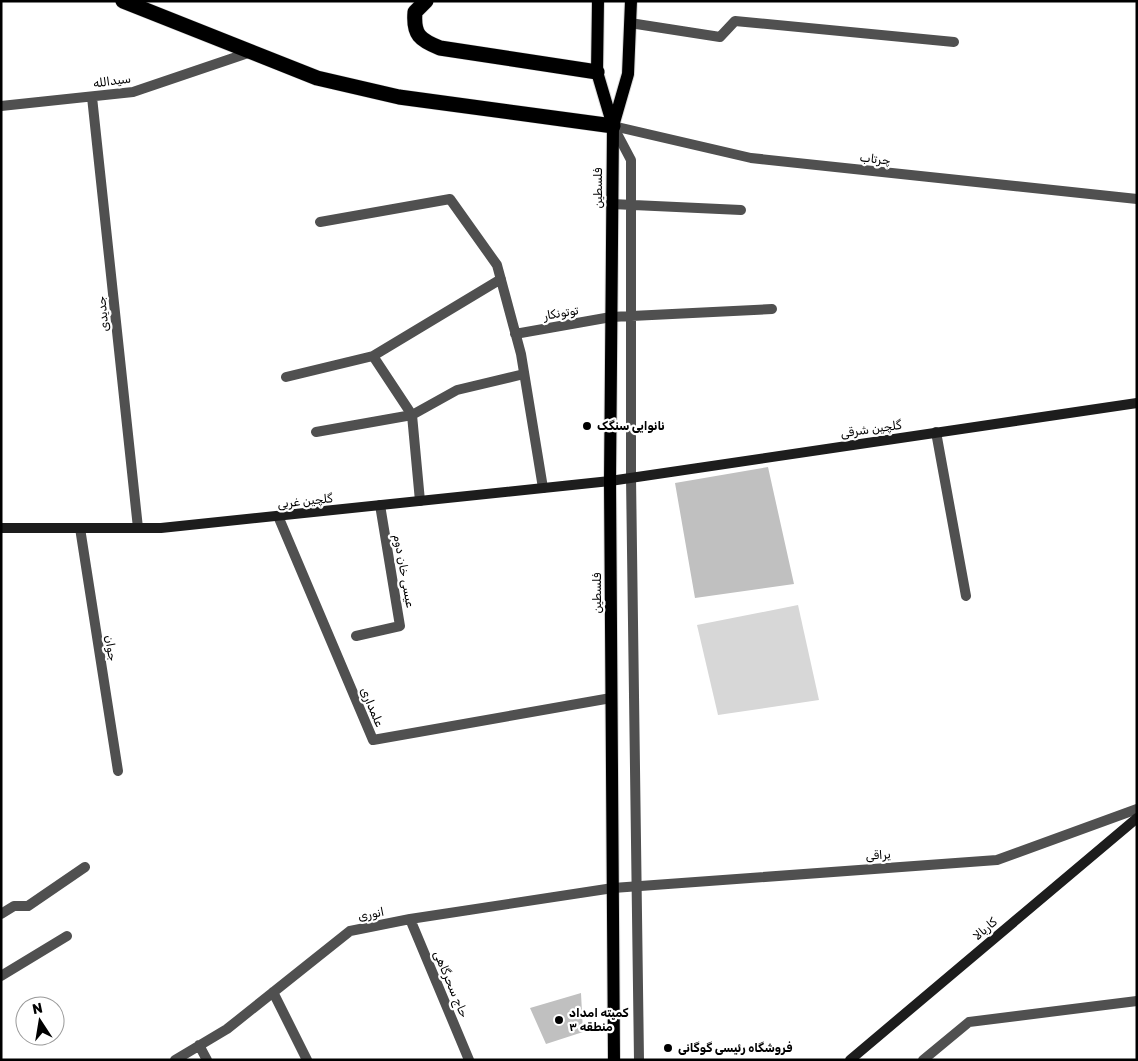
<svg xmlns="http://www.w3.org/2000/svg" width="1138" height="1061" viewBox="0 0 1138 1061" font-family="Rubik,'Noto Sans Arabic',sans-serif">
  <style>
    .green { fill: #d7d7d7 }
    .building { fill: #c0c0c0 }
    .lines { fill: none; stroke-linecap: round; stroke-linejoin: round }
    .primary-casing { stroke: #dbdbdb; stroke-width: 14 }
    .highway-casing { stroke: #dbdbdb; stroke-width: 16 }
    .lane { stroke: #505050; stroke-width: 10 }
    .street { stroke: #505050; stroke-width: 10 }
    .secondary { stroke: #1d1d1d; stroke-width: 10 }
    .primary { stroke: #000; stroke-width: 12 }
    .highway { stroke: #000; stroke-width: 15 }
    .poi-dot { fill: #000; stroke: #fff; stroke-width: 2 }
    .labels { text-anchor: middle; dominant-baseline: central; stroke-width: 4.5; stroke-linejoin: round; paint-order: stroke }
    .street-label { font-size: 12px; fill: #000; stroke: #fff }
    .poi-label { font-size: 12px; font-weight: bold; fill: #000; stroke: #fff; text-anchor: start }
  </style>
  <rect width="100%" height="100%" fill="#fff"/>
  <!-- green -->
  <path class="green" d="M798,605L819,700L718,715L697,625Z"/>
  <!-- building -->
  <path class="building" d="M768,467L794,584L695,598L675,483Z
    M581,993L583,1032L546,1044L530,1008Z"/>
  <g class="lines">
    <!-- primary casing -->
    <g class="primary-casing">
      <path id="primary" d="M598,1L597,72L613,126
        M614,1060L610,481L613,126L628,74L631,1"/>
    </g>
    <!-- highway casing -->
    <g class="highway-casing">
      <path id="highway" d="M123,1L317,78L399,97L613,126
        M426,1L415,12C413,35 420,40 440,48L597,72"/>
    </g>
    <!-- lane -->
    <path class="lane" d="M630,23L720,37L735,21L954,42
      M613,126L631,160V477L639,1060
      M612,204L741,210
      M611,317L772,309
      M936,432L966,596
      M278,516L373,740L611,698
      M1,914L14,906H28L85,867
      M410,919L469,1060
      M1,976L67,936
      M273,992L307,1060
      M199,1045L207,1060
      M175,1060L227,1029L350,931L410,919L613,888
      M923,1060L969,1022L1137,1001"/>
    <!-- street -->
    <path class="street" d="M92,97L138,528
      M1,106L133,92L251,52
      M613,126L751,158L1137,199
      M320,222L450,199L497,265L521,354L543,488
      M515,334L611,317
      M373,356L412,415L420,501
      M286,377L373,356L501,279
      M316,432L412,415L457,390L524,374
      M80,528L118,771
      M356,636L400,626L380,505
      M613,888L997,860L1137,809"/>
    <!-- secondary -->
    <path class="secondary" d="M1,528H161L610,481L1137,403
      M850,1060L1137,818"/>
    <!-- primary -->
    <use href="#primary" class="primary"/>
    <!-- highway -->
    <use href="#highway" class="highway"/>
  </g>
  <!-- markers -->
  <g class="poi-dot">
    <circle cx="587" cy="426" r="5"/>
    <circle cx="559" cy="1020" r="5"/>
    <circle cx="668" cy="1048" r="5"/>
  </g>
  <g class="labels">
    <!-- street labels -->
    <g class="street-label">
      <text transform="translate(112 81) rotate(-8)">سیدالله</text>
      <text transform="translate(875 159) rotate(6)">چرتاب</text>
      <text transform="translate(598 188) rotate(-90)">فلسطین</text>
      <text transform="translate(561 313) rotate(-10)">توتونکار</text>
      <text transform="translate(103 314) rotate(-96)">جدیدی</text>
      <text transform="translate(871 429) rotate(-8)">گلچین شرقی</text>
      <text transform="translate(305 501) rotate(-6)">گلچین غربی</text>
      <text transform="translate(404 571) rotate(80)">عیسی خان دوم</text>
      <text transform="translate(597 593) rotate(-90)">فلسطین</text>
      <text transform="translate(111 648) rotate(81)">جوان</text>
      <text transform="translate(372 707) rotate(67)">علمداری</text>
      <text transform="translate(878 855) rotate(-4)">یراقی</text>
      <text transform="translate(371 914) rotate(-11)">انوری</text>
      <text transform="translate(985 929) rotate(-40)">کاربالا</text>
      <text transform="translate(451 984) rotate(67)">حاج سحرگاهی</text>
    </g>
    <!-- poi labels -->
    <g class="poi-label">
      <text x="597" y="426">نانوایی سنگک</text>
      <text x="569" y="1013">کمیته امداد<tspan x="569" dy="14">منطقه ۳</tspan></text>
      <text x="678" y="1048">فروشگاه رئیسی گوگانی</text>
    </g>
  </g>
  <!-- border -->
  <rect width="1138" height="1061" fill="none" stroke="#000000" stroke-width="5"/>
  <!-- north arrow -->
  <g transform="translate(40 1021) rotate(348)"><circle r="24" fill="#ffffff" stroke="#999999"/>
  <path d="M0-4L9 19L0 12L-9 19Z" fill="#000000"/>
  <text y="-8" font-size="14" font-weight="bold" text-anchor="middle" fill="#000000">N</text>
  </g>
</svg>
